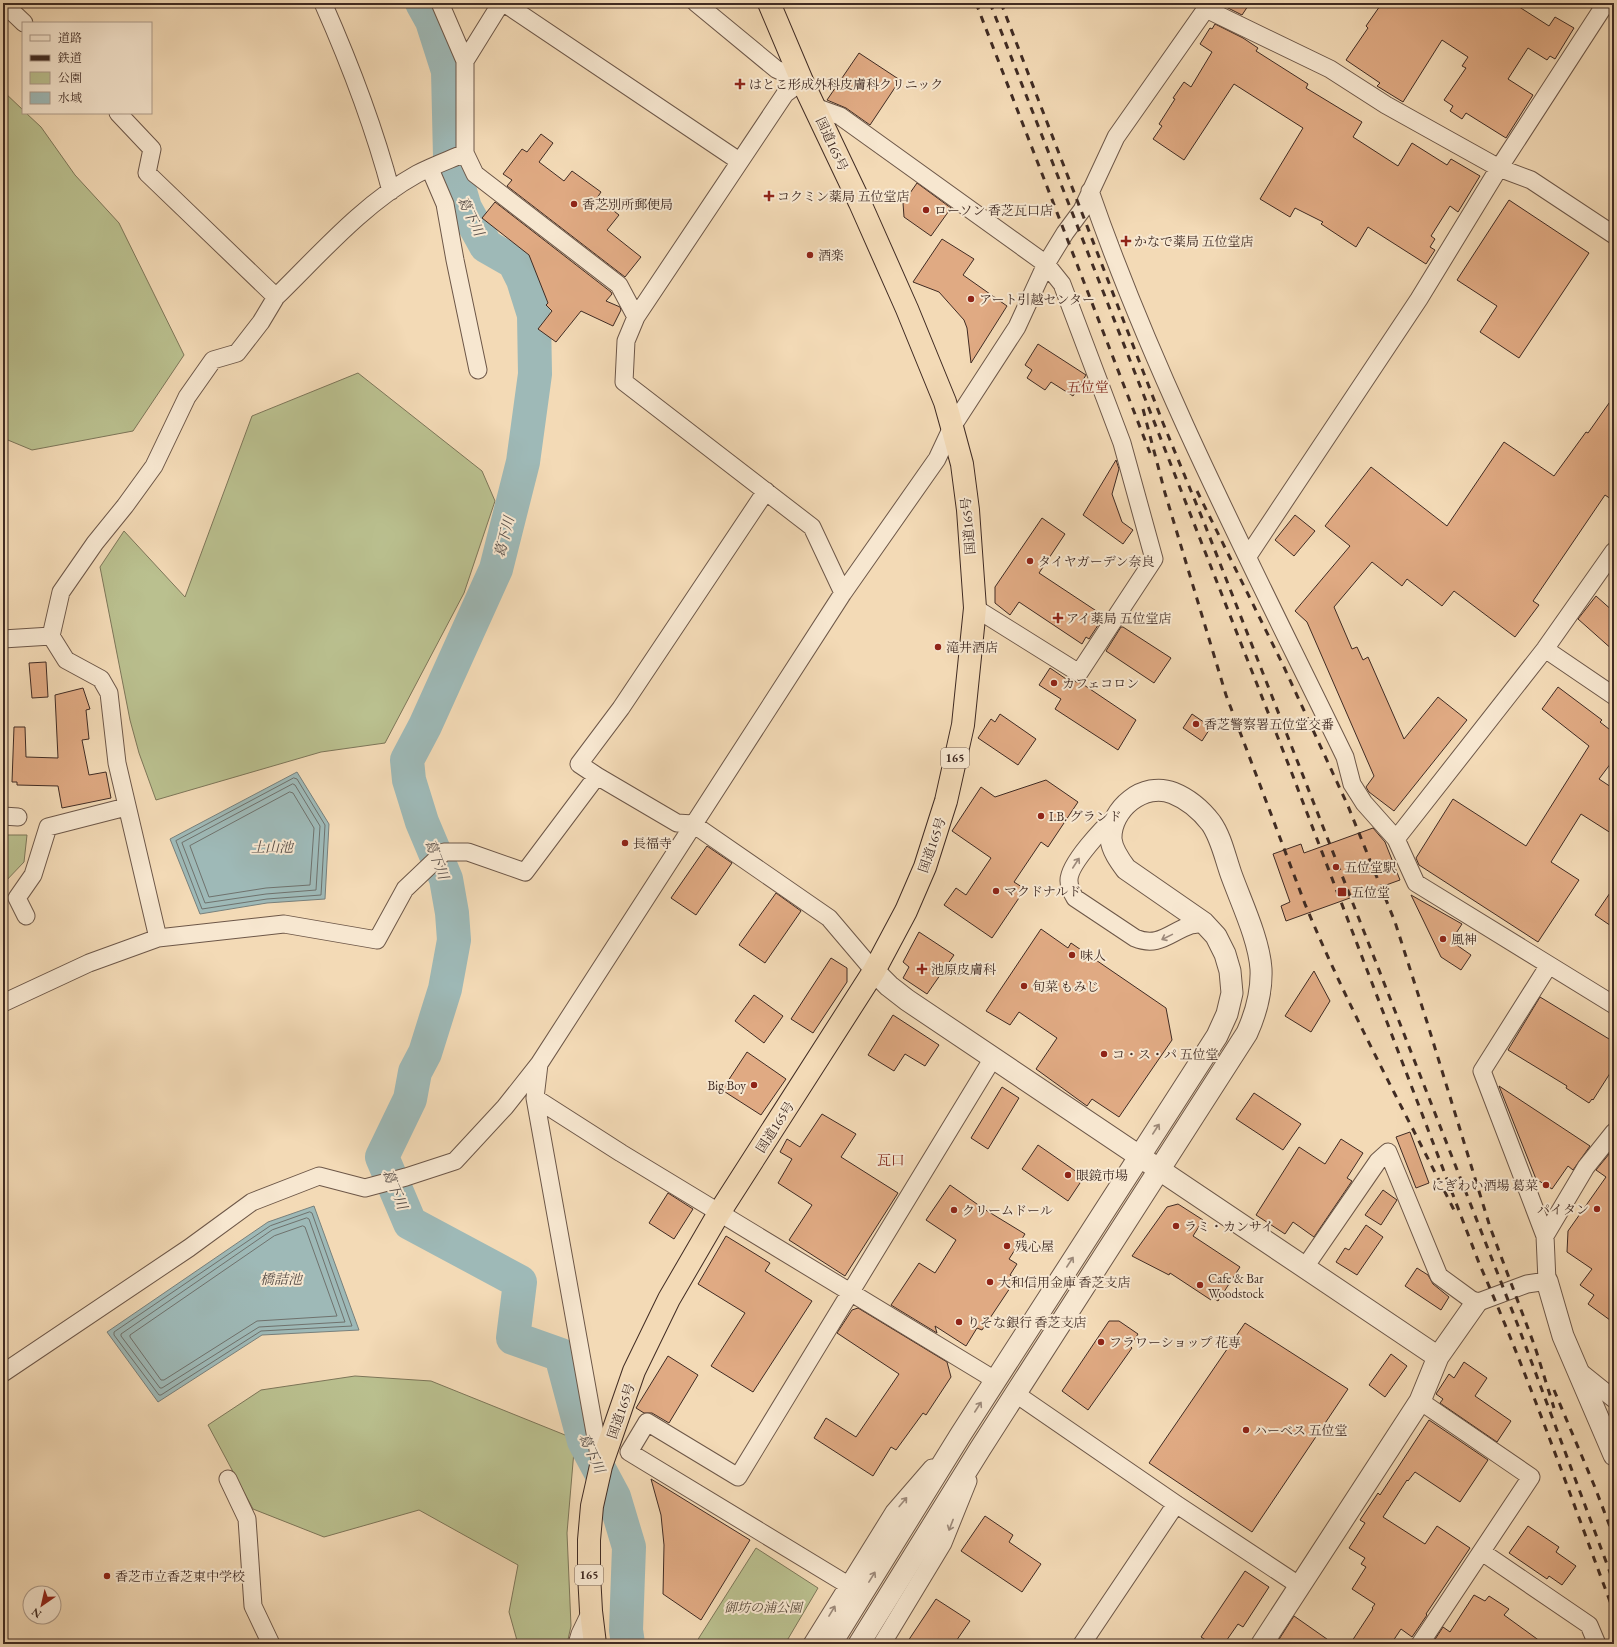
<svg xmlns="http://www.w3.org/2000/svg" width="1617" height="1647" viewBox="0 0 1617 1647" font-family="'EB Garamond','Noto Serif JP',serif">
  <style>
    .green { fill: #bac08f; stroke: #7d7659 }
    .water { fill: #9eb9b7; stroke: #78807c }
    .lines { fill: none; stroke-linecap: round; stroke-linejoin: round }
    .shore { stroke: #6f726d; stroke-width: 1 }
    .river { stroke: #9eb9b7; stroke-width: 34 }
    .building { fill: #e0aa83; stroke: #402b23 }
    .minor-casing { stroke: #6d5748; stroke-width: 19 }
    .tertiary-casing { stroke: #6d5748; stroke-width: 23 }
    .trunk-casing { stroke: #402b23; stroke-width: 24 }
    .minor { stroke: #f7e7d0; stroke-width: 17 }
    .tertiary { stroke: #f7e7d0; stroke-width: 21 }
    .trunk { stroke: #f3dab6; stroke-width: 22 }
    .rail { stroke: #402b23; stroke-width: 3; stroke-dasharray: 7 7; stroke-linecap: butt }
    .oneway { stroke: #9c897a }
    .poi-dot { fill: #8f2418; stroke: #f7e7d0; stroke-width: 1.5 }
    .labels { text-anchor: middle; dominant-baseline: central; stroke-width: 4; stroke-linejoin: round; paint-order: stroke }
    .shield { fill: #f7e7d0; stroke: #776357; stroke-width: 1 }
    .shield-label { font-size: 12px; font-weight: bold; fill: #402b23 }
    .poi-label { font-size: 13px; fill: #402b23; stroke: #f7e7d0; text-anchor: start }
    .street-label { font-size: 13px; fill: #402b23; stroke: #f7e7d0 }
    .park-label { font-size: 13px; font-style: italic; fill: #584939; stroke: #f7e7d0 }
    .water-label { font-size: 14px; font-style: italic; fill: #584e48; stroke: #f7e7d0 }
    .neighbourhood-label { font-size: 14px; fill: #7a1f14; stroke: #f7e7d0 }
  </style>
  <rect width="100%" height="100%" fill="#f3dab6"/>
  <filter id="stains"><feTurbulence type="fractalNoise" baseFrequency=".005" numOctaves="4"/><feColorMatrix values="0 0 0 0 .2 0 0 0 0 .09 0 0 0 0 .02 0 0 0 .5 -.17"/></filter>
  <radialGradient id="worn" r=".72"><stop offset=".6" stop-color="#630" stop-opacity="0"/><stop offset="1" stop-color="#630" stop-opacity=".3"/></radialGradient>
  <!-- green -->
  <path class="green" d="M3,91L23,110V113H26L41,127L75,175L119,223L184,355L133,431L32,450L3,438Z
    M358,373L482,471L495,501L464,593L385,743L321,752L156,800L139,753L130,720L100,567L124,531L185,597L252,416Z
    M3,835H27L24,862L3,884Z
    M355,1376L431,1381L575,1439L567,1533L571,1626L567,1644H518L509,1612L518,1565L419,1510L324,1537L253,1509L208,1425L261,1390Z
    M756,1548L818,1588L785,1644H695Z"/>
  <!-- water -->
  <path class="water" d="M297,772L329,824L325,899L267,903L200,914L170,839Z
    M314,1206L359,1330L262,1335L158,1402L107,1332L268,1222Z"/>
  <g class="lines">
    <!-- shore -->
    <path class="shore" d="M294,778L297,779L325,825L321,895L267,899L202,909L176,841Z
      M293,784L295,785L320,826L316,890L266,894L205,903L182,843Z
      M290,792L293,793L314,828L310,885L266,888L209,897L190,846Z
      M310,1212L312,1213L352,1326L261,1331L161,1395H159L114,1335V1332L270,1226Z
      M307,1218L309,1219L345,1322L259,1327L162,1388H160L121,1336V1334L272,1230Z
      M303,1226L305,1227L337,1316L257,1321L164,1380H161L130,1337V1335L274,1236Z"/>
    <!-- river -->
    <path class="river" d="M422,3L432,21L448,71L450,157L465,208L486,246L514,262L523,280L534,315L535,374L523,462L496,569L425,726L407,760L409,780L422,822L446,879L452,913L454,940L445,989L425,1053L415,1072L410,1099L382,1157L410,1223L520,1282L513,1338L561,1355L584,1441L614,1497L629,1547L626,1630L628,1644"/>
  </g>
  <!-- building -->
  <path class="building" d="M1229,3H1250L1242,15L1226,7Z
    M1382,3H1513L1549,26L1555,17L1574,28L1555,59L1550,56L1547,60L1528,48L1508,79L1533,95L1506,138L1466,113L1462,119L1450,111L1453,106L1444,100L1466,68L1462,66L1468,57L1442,40L1403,102L1377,86L1380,83L1346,60L1368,28L1366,26Z
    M1215,24L1243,38L1258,48L1256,51L1308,84L1306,88L1362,122L1353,137L1398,166L1412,143L1447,165L1451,159L1480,176L1458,212L1450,206L1431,236L1435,239L1430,247L1435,250L1426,264L1368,227L1356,247L1321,224L1323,222L1295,208L1290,217L1260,199L1303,128L1234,84L1184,160L1153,139L1162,126L1159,124L1175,99L1173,98L1184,82L1191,87L1212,52L1200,44L1210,28L1212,29Z
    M859,53L900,80L870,125L846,108L827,100Z
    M541,134L553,143L539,162L564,181L572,171L601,192L597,198L619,215L607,230L641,257L625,277L507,186L512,180L503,174L522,149L527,152Z
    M917,183L951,208L931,236L904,217L903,203Z
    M1509,200L1589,253L1519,358L1480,332L1497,306L1457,280Z
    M495,202L611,292L612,294L606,301L620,307L621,310L613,326L581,311L556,342L538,329L552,311L546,305L548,303L529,255L482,218Z
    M942,239L974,259L963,275L1007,306L971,363L967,328L964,320L939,292L913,282Z
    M1038,344L1086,375L1073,396L1051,382L1045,390L1027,378L1032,370L1025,365Z
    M1614,396V501L1605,495L1533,601L1539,605L1515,637L1454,591L1442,606L1407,579L1402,586L1372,562L1334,607L1352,649L1357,647L1363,660L1368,657L1404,739L1438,697L1467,720L1394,811L1369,792L1366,787L1374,776L1307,622L1295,611L1350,546L1325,526L1371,467L1447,526L1504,442L1554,476L1586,432L1588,433Z
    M1116,460L1119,469L1112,494L1122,522L1133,530L1123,544L1083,515Z
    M1295,515L1315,531L1294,556L1275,540Z
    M1042,518L1065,534L1039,573L1104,616L1089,639L1086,637L1082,644L1019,602L1010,615L995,603V587Z
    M1596,596L1614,612V651L1578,619Z
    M1121,627H1123L1171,658L1154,683L1106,651Z
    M46,662L48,697L32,698L29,663Z
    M1050,668L1072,683L1073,681L1081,683L1136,720L1118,750L1055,709L1061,699L1039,685Z
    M1558,687L1602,720L1600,722L1614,733V759L1599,779L1614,789V835L1581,814L1551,862L1579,880L1538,942L1419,865L1416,858L1453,799L1526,846L1589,746L1542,709Z
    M83,688L90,709L86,710L89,739L82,740L89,775L106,772L111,798L62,808L58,786L17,785V782H12L14,727H25L26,757L58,758L55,695Z
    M1000,714L1036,739L1018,765L978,738L991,719L995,722Z
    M1192,714L1211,727L1202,741L1183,728Z
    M1046,780L1078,802L1048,847L1041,842L1014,882L1025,889L992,938L944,905L956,888L966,895L991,858L952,831L981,787L995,797Z
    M1373,828L1385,842L1400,880L1286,921L1281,906L1290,902L1273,854L1301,844L1304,853Z
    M707,846L732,863L696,915L671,898Z
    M1614,887V928L1595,915Z
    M776,893L801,911L765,963L739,945Z
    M1411,895L1462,924L1451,941L1471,955L1461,970L1441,957Z
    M1041,929L1068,948L1071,943L1166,1008L1172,1040L1119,1117L1092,1099L1087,1106L1036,1069L1057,1038L1019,1012L1010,1025L986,1011Z
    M919,932L954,955L927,994L903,978L909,967L903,962Z
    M831,958L847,968V982L813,1033L791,1019Z
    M1314,971L1330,1001L1311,1032L1285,1016Z
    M754,995L783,1016L764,1043L735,1021Z
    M1540,997L1614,1042V1067L1593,1100L1592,1099L1589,1103L1566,1088L1567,1086L1508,1050Z
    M893,1015L939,1045L925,1066L905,1054L894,1071L868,1055Z
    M747,1052L786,1079L761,1115L722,1090Z
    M1499,1086L1590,1146L1573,1170L1568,1166L1552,1189L1536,1179Z
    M1002,1087L1019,1098L988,1149L971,1138Z
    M1254,1093L1301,1124L1283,1150L1236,1119Z
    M822,1114L856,1134L841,1157L898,1193L845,1276L789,1240L812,1205L778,1183L792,1159L780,1152L787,1139L800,1147Z
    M1410,1132L1429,1183L1416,1188L1396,1137Z
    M1341,1139L1363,1153L1347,1178L1352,1181L1314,1237L1293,1222L1285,1234L1256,1215L1299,1147L1325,1164Z
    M1038,1145L1084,1177L1068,1201L1022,1169Z
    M1614,1148V1323L1588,1304L1594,1295L1580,1285L1592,1269L1567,1252L1568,1231L1606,1177L1596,1170Z
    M950,1185L984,1209L1025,1234L1009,1259L1017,1264L1010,1275L1016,1279L982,1330L977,1328L966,1346L935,1326L937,1333L891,1305L919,1263L935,1273L956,1240L926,1220Z
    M1383,1190L1397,1200L1381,1225L1365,1215Z
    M668,1193L693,1209L674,1239L649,1223Z
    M1178,1204L1203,1220L1193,1236L1240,1267L1218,1301L1212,1297L1211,1300L1170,1273L1169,1275L1132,1256L1167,1207Z
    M1366,1225L1383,1237L1357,1275L1336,1262L1345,1248L1349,1250Z
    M726,1236L770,1263L765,1271L812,1301L753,1392L711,1366L745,1313L698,1284Z
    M1417,1268L1428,1275L1433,1284L1449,1297L1441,1310L1405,1286Z
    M858,1308L947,1362L951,1377L926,1415L923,1413L896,1450L891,1447L873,1476L814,1438L826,1418L856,1437L899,1374L837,1333L852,1310Z
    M1109,1321H1119L1138,1334L1130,1346L1132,1348L1088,1410L1062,1391Z
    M1245,1323L1348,1389L1252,1532L1149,1463Z
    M1391,1354L1407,1366L1385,1397L1369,1385Z
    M668,1356L698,1375L669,1423L652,1413H644L636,1408Z
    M1464,1362L1487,1378L1475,1396L1511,1421L1497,1442L1440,1403L1443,1399L1436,1394L1449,1374L1454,1378Z
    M1429,1420L1488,1460L1460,1502L1415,1472L1408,1481L1407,1480L1383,1517L1425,1544L1437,1526L1470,1548L1426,1614L1427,1615L1412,1637L1401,1629L1391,1644H1350L1373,1609L1372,1608L1375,1604L1352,1589L1366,1567L1361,1564L1365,1558L1349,1548L1365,1523L1360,1520L1378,1493L1380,1495Z
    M651,1479L750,1540L701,1620L663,1594L664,1545L661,1515Z
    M985,1516L1013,1535L1009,1542L1041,1564L1022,1592L961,1551Z
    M1528,1526L1559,1547L1556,1552L1576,1566L1562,1585L1549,1576L1547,1579L1509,1553Z
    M1245,1571L1269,1587L1243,1627L1238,1624L1224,1644H1212L1201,1637Z
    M1474,1595L1485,1601L1489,1596L1509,1609L1504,1615L1544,1644H1432L1443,1627L1450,1632Z
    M936,1599L970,1621L954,1644H906Z
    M1294,1616L1334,1644H1276Z"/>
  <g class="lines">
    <!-- minor casing -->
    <g class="minor-casing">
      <path id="minor" d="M3,3L24,23
        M323,3C350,64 374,127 391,191
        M440,3L465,61V153L475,174L619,285L636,317
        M504,3L739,161
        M696,3L776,69L802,81L785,94L636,317L626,341L624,382L812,527L843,593
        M1206,9L1330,69L1386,105L1499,168L1531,180L1614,235
        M465,61L501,3
        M815,107L840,116L1046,264L1062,284L1122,443L1154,559L1079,673L975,608
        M118,113L152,149L147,173L276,297C320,254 363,204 417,174C432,166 449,160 465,153
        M430,169L445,204L455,260L478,370
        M1090,191C1158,387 1255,571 1345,757L1352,784L1364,803L1396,839
        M1614,551L1545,649L1396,839L1416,883L1614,1005
        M1248,556L1419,299L1499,168L1606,3
        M51,636L61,592L95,543L125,506L154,466L187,397L213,360L237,353L261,322L276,297
        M3,639L51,636L66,660L101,679L109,693L117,763L158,938
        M1545,649L1614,696
        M597,776L579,764L621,708L766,491
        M1117,815C1105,826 1068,864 1069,881C1069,888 1072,893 1075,898L1135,938C1159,948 1170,932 1191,925C1195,924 1200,924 1204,923
        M3,816L18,817
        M26,916L17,898L33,875L48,827L126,807
        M3,1003L89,963L158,938L284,924L377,940L405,889L444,852H468L525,872L597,776L677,823L693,824L829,918L874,971
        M535,1098L621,1153L995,1380
        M1545,1236L1482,1071L1549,965
        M1305,1267L1378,1161L1388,1152L1439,1276L1476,1303L1527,1284L1547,1281L1545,1236L1586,1167L1614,1132
        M1579,1371L1614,1399
        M3,1373L189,1248L252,1202L319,1176L365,1188L406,1177L455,1161L505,1107L539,1064
        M1016,1394L1176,1504L1300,1586
        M1420,1401L1531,1477L1420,1644
        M601,1466L535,1098L539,1064L843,593L937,459L952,427L1017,327L1046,264L1065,233L1082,210L1116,137L1210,3
        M228,1479L247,1519L253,1606L271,1644
        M1482,1552L1589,1625L1597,1644
        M848,1585L629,1452L647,1422L738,1477L993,1058
        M577,1644L580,1634L591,1611
        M812,1644L894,1512L932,1468
        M882,1644L943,1543L968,1481
        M1082,1644L1176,1504"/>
    </g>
    <!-- tertiary casing -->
    <g class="tertiary-casing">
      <path id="tertiary" d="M874,971L889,986L907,1000L1438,1357
        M1547,1281L1563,1336L1614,1455
        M831,1644L961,1434L1217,1036L1227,1014L1232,993L1230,971L1225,954L1216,936L1204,923L1126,869C1120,861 1112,850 1111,839C1110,809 1144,781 1173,793C1188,799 1201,810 1211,823C1221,837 1225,857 1231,874C1241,902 1259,939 1261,969C1262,992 1256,1013 1247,1033L980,1449L859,1644
        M1262,1644L1420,1401L1438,1357L1476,1303"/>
    </g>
    <!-- trunk casing -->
    <g class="trunk-casing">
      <path id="trunk" d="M595,1644L591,1611L589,1574V1540L592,1506L601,1466L634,1371L669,1299L719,1213L874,971L906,911L925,867L946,801L963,725L975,608L968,510L962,464L952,427L945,402L907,309L860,203L802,81L769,3"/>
    </g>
    <!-- minor -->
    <use href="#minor" class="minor"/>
    <!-- tertiary -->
    <use href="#tertiary" class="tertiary"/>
    <!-- trunk -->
    <use href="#trunk" class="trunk"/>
    <!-- rail -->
    <path class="rail" d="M976,3L1150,453
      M990,3L1291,771L1479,1263C1529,1377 1570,1495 1614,1612
      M1001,3L1163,423L1205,525L1517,1323L1614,1583
      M1143,409L1165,493L1226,695L1305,904C1349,1010 1404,1110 1455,1212
      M1197,491L1283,665L1348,806L1395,922L1427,1022L1490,1227L1535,1347L1554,1408
      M1554,1390L1594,1485L1614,1537"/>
  </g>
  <!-- one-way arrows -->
  <defs><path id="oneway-shaft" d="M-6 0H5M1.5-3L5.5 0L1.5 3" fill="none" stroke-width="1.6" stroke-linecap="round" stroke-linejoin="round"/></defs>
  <g class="oneway">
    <use href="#oneway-shaft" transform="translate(1076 863) rotate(-57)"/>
    <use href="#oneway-shaft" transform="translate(1167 937) rotate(154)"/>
    <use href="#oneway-shaft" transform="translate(1156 1129) rotate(-57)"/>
    <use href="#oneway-shaft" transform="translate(1070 1262) rotate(-57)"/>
    <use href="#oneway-shaft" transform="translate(978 1407) rotate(-57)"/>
    <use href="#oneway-shaft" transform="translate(903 1502) rotate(-50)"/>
    <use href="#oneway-shaft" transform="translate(951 1525) rotate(111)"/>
    <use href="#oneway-shaft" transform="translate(872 1577) rotate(-58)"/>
    <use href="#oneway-shaft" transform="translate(832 1611) rotate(-59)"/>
  </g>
  <!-- markers -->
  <g class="poi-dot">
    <path d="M738 78h4v4h4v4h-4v4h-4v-4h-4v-4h4z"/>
    <path d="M767 190h4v4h4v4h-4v4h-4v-4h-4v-4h4z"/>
    <circle cx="574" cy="204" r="4"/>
    <circle cx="926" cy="210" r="4"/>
    <path d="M1124 235h4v4h4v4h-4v4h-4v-4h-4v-4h4z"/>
    <circle cx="810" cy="255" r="4"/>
    <circle cx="971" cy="299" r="4"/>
    <circle cx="1030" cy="561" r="4"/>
    <path d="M1056 612h4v4h4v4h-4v4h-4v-4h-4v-4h4z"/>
    <circle cx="938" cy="647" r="4"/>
    <circle cx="1054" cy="683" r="4"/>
    <circle cx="1196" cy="724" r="4"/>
    <circle cx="1041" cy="816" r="4"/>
    <circle cx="625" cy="843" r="4"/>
    <circle cx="1336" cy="867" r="4"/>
    <circle cx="996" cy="891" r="4"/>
    <rect x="1337" y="887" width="10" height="10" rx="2"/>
    <circle cx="1443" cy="939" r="4"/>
    <circle cx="1072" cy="955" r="4"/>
    <path d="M920 963h4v4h4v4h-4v4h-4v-4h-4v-4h4z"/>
    <circle cx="1024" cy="986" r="4"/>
    <circle cx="1104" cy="1054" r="4"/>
    <circle cx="754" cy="1085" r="4"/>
    <circle cx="1068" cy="1175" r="4"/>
    <circle cx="1546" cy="1185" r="4"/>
    <circle cx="1597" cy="1209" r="4"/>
    <circle cx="954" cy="1210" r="4"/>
    <circle cx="1176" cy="1226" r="4"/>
    <circle cx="1007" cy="1246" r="4"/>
    <circle cx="990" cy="1282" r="4"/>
    <circle cx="1200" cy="1285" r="4"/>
    <circle cx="959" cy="1322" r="4"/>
    <circle cx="1101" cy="1342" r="4"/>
    <circle cx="1246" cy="1430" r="4"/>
    <circle cx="107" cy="1576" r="4"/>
  </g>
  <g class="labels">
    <!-- shield labels -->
    <g class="shield">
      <rect x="941" y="748" width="28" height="20" rx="3"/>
      <rect x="575" y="1565" width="28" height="20" rx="3"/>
    </g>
    <g class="shield-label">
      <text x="955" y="758">165</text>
      <text x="589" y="1575">165</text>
    </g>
    <!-- poi labels -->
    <g class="poi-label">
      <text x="749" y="84">はとこ形成外科皮膚科クリニック</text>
      <text x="777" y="196">コクミン薬局 五位堂店</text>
      <text x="582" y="204">香芝別所郵便局</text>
      <text x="934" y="210">ローソン 香芝瓦口店</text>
      <text x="1134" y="241">かなで薬局 五位堂店</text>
      <text x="818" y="255">酒楽</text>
      <text x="979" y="299">アート引越センター</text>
      <text x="1038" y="561">タイヤガーデン奈良</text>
      <text x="1066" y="618">アイ薬局 五位堂店</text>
      <text x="946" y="647">滝井酒店</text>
      <text x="1062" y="683">カフェコロン</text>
      <text x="1204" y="724">香芝警察署五位堂交番</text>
      <text x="1049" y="816">I.B. グランド</text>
      <text x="633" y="843">長福寺</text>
      <text x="1344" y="867">五位堂駅</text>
      <text x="1004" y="891">マクドナルド</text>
      <text x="1351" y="892">五位堂</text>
      <text x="1451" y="939">風神</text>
      <text x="1080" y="955">味人</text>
      <text x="931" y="969">池原皮膚科</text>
      <text x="1032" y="986">旬菜 もみじ</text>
      <text x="1112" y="1054">コ・ス・パ 五位堂</text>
      <text x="746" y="1085" text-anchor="end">Big Boy</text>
      <text x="1076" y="1175">眼鏡市場</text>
      <text x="1538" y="1185" text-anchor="end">にぎわい酒場 葛菜</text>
      <text x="1589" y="1209" text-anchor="end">パイタン</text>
      <text x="962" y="1210">クリームドール</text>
      <text x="1184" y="1226">ラミ・カンサイ</text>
      <text x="1015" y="1246">残心屋</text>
      <text x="1208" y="1278">Cafe &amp; Bar<tspan x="1208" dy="15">Woodstock</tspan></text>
      <text x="998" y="1282">大和信用金庫 香芝支店</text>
      <text x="967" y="1322">りそな銀行 香芝支店</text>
      <text x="1109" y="1342">フラワーショップ 花専</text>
      <text x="1254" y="1430">ハーベス 五位堂</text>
      <text x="115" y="1576">香芝市立香芝東中学校</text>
    </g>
    <!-- street labels -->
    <g class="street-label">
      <text transform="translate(832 144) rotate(65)">国道165号</text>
      <text transform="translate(968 526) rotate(-95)">国道165号</text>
      <text transform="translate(932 845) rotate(-71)">国道165号</text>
      <text transform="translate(775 1127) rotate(-57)">国道165号</text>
      <text transform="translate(621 1411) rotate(-71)">国道165号</text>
    </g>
    <!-- park labels -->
    <g class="park-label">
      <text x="763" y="1607">御坊の浦公園</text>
    </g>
    <!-- water labels -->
    <g class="water-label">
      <text transform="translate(471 216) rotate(64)">葛下川</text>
      <text transform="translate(504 537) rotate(-76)">葛下川</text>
      <text x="272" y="847">土山池</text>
      <text transform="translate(437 859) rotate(69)">葛下川</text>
      <text transform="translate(395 1189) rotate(67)">葛下川</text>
      <text x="281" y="1279">橋詰池</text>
      <text transform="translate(592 1453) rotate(65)">葛下川</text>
    </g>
    <!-- neighbourhood labels -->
    <g class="neighbourhood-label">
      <text x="1088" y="387">五位堂</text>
      <text x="891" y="1160">瓦口</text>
    </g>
  </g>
  <!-- margin -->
  <rect width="1617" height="1647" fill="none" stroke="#f3dab6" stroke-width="16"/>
  <rect x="4" y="4" width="1609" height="1639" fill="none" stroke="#402b23" stroke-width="2"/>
  <rect x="8" y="8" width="1601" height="1631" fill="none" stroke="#402b23"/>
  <!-- legend -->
  <rect x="22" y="22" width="130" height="92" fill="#f7e7d0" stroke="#ae9c8b"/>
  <rect x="30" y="35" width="20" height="6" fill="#f7e7d0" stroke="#ae9c8b"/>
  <text x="58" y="42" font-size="12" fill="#402b23">道路</text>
  <rect x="30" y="55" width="20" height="6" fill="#402b23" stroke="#ae9c8b"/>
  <text x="58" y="62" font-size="12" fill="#402b23">鉄道</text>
  <rect x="30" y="72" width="20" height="12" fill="#bac08f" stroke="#ae9c8b"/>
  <text x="58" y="82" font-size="12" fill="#402b23">公園</text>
  <rect x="30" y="92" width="20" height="12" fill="#9eb9b7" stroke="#ae9c8b"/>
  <text x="58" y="102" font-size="12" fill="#402b23">水域</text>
  <!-- north arrow -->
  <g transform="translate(42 1605) rotate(214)"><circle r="19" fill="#f7e7d0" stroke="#ae9c8b"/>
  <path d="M0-3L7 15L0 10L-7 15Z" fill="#8f2418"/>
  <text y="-6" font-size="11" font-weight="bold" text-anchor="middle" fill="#402b23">N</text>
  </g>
  <rect width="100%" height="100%" filter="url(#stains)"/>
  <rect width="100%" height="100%" fill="url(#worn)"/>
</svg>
